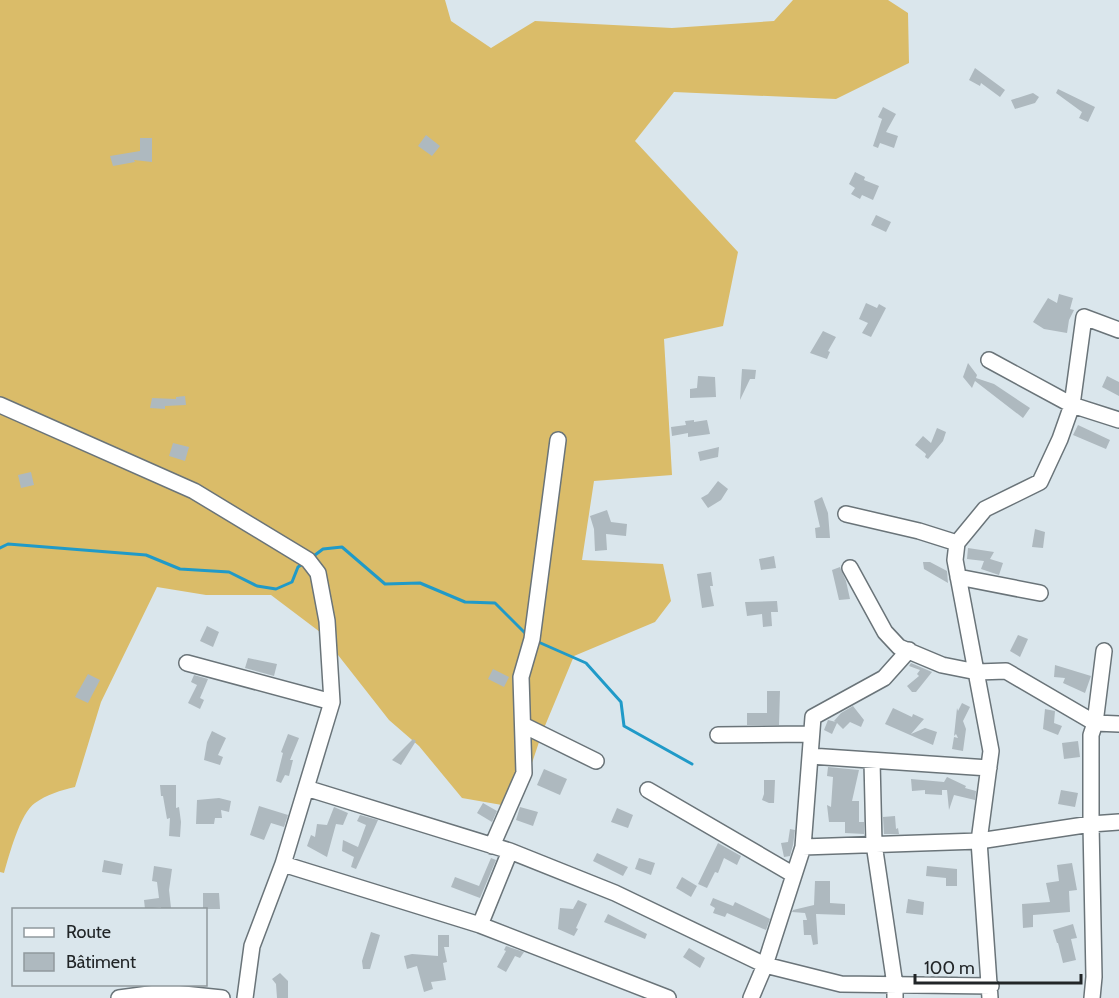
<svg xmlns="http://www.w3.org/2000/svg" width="1119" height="998" viewBox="0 0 1119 998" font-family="Cabin,sans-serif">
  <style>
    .grass { fill: #dabc69 }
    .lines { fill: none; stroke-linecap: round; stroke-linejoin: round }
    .stream { stroke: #209ac8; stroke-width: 3 }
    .building { fill: #aeb9bf }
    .minor-casing { stroke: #6a7479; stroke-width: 18 }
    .minor { stroke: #fff; stroke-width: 15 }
  </style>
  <rect width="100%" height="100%" fill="#dae6ec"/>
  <!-- grass -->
  <path class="grass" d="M0,0H445L451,21L491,48L535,21L672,28L774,21L793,0H888L908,13L909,63L836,99L674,92L635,141L738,252L723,326L664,339L672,475L594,481L582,560L663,564L671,601L655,622L574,656L542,733L527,778L502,805L462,798L419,746L389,720L320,632L271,595H206L157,587L101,702L75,787C61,790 46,795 35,803C20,813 9,856 4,873L0,872Z"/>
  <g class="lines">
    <!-- stream -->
    <path class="stream" d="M0,548L8,544L146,555L180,569L229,572L257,586L276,589L292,582L298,567L304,563
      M311,558L323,549L342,547L385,584L420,583L465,602L495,603L526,634
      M536,641L586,663L621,702L624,726L692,764"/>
  </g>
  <!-- building -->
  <path class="building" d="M975,68L1005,90L1000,97L981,83L980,86L969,80Z
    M1058,89L1095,107L1088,122L1079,118L1082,112L1056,93Z
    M1033,93L1039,97L1035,103L1015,109L1011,100Z
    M883,107L896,114L886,132L898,136L894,148L880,143L878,148L873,146L882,119L878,117Z
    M426,135L440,146L432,156L418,146Z
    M140,138H152V162L134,160L135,162L113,166L110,156L140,151Z
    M855,172L865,177L864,180L879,186L873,200L862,195L860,199L851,194L855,188L849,184Z
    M876,215L891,222L886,232L871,225Z
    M1059,294L1073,298L1070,309L1074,310L1069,320L1067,333L1044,329L1033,322L1048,298L1057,303Z
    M866,303L877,308L879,304L886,308L871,337L862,333L868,323L859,319Z
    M823,331L836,337L828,351L830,352L827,359L810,353Z
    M968,363L977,375L976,378L994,384L1030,408L1023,418L975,381L972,388L963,377Z
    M742,369L756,370L755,379H750L740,400Z
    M698,376L715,377L716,397L690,398V389L697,388Z
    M1107,376L1119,382V396L1102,387Z
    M185,396L186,405L165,406V409L150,408L152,398L176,399V397Z
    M694,420V422L707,420L710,434L688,437V433L672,436L671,427L686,425L685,421Z
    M1078,425L1110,440L1106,449L1073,435Z
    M937,428L946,432L943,441L928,459L925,457L926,454L915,445L923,436L931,443Z
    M173,443L189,447L185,461L169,456Z
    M719,447L718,457L700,461L698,452Z
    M31,472L34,485L21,488L18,475Z
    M718,481L728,489L721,500L708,508L701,498L708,494Z
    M822,497L828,513L830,538H816L815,528L820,527L814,501Z
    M607,510L611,522L627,524L626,536L606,534L607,550L595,551L594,529L590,516Z
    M1035,529L1045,532L1043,548L1032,547Z
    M968,548L994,552L990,559L1003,563L999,575L981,569L984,561L967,559Z
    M774,556L776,568L761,570L759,559Z
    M923,562H930L947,571L948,583L924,569Z
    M840,567L846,581L850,599L839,600L832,570Z
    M711,572L713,586H710L714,606L702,608L697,574Z
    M777,601L778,612H771L772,626L763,627L762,614L747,616L745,602Z
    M207,626L219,632L213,647L200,641Z
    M1018,635L1028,639L1020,657L1010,651Z
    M248,658L277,664L274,676L245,668Z
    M911,663L932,672L916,692H912L907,686L919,676L917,674L920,670L909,666Z
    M1055,665L1091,676L1085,693L1063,683L1065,678L1054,677Z
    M493,669L509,677L504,687L488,679Z
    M88,674L100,680L88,703L75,697Z
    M194,675L208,679L200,698L204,700L200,709L188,703L197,685L191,682Z
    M767,691H780L779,725H747V713H767Z
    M962,703L970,707L963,721L966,729L963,751L952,749L954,737L958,738L956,734L954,736L957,708L958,711Z
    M853,706L864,720L861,727L850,722L843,729L837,723L832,734L824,730L828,720L836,722L834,721L841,713Z
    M893,708L912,717L913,714L924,719L911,734L925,728L937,732L933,745L885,724Z
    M1045,709L1055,711L1054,723L1062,726L1058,735L1043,729Z
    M212,731L226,738L218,755L223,757L220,765L204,760L207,742Z
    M288,734L299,738L290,760H293L289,776L285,775L281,783L276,781L283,753L281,752Z
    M413,739L416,741L401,765L392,760Z
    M1078,741L1080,757L1064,759L1062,743Z
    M828,767L859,770L852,801H859V822H864V834L845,833V822H829L827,805L831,807L833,777L827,776Z
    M544,769L567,779L560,795L537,785Z
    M947,777L966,786L965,788L976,791L975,800L954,795L949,810L947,790H942V795L925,794V790L912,791L911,779L944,782Z
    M764,780H775L774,803H769L762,800L764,794Z
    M160,785H176V808L179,807L181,822L180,837L169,836L170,818L167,819L163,796H161Z
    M1061,790L1078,793L1075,807L1058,804Z
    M219,798L231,801L229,812L221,810L222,818H215L214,824H196L197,800Z
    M483,803L497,811L492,822L477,813Z
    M259,806L288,815L284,827L271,823L264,840L250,835Z
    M334,807L348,813L343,825L336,824L327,857L307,846L311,835L315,837L317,824L327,825Z
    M520,807L538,812L533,826L516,820Z
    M617,808L633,815L628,828L611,822Z
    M360,815L378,820L356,869L351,867L354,857L342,851L343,840L358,847L366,825L357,821Z
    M895,816L896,829L898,828L899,834H884L883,817Z
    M790,829L795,830L793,845L790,856L784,857L781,843L788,842Z
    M718,843L741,856L737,865L724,858L718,873L715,872L707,888L698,884Z
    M597,853L628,867L623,876L593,861Z
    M491,858L496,860L480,898L451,887L455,877L479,886Z
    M639,858L655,863L651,875L635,869Z
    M104,860L123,864L121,875L102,872Z
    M1072,863L1077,890L1069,891L1070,912L1033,915V927L1023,928L1022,904L1050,902L1046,883L1059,881L1057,865Z
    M154,866L172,869L169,890L171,908L161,909V907L145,909L144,900L159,898L157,882L152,881Z
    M927,866L957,869V886H946V878L926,876Z
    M682,877L697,886L691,897L676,888Z
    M815,881H830V903L845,904V915L816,914L818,944L813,945L811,935H804L803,920H807L805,913L792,912L793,910L814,905Z
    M203,893H219L220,909H203Z
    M713,898L733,906L735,902L770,919L766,930L727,913L725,917L713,913L715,908L710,905Z
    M908,899L924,902L923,915L906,913Z
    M578,900L587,904L576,928L578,929L574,936L558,929L560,908L573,909Z
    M608,914L647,934L645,939L604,922Z
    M1073,924L1077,938L1071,939L1076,960L1063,963L1058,943H1057L1053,930Z
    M371,932L380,935L370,969H363L362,961Z
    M438,935H449V947H444L447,962L443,963L446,980L431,982L433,989L424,992L417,966L407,969L404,956L412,954L438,956Z
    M506,946L524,952L520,958L515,956L506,972L497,967L506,951L504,950Z
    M689,948L705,958L700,968L683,957Z
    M280,973L288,981V998H277L276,984L272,979Z"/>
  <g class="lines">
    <!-- minor casing -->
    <g class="minor-casing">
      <path id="minor" d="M989,360L1072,405L1119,420
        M0,405L194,491L308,560L318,573L327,621L332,702L283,864L252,946L245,998
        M846,514L919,531L957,543
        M850,568L885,632L899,647L942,665L977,672L1006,671L1095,723L1119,724
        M958,577L1040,593
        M187,663L332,702
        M523,725L596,761
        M718,735L811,734
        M810,756L989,768
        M872,761L874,844L895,985V998
        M306,788L510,851L615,893L765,965L841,984L991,986
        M648,790L794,875
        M492,846L524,773L521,677L532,639L558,440
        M803,847L979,841L1091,824L1119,822
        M283,864L480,925L668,998
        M480,925L510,851
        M119,998L164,992L222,998
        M751,998L765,965L803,847L813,717L884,678L909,650
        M990,998L979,841L991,751L955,560L957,543L985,509L1040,482L1060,439L1072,405L1084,317L1119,330
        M1092,998L1094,977L1091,824V735L1095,723L1104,651"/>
    </g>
    <!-- minor -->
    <use href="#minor" class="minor"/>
  </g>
  <!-- legend -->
  <rect x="12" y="908" width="195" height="78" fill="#dae6ec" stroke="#90999d" stroke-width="1.5"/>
  <rect x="24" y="928" width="30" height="9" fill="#ffffff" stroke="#90999d" stroke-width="1.5"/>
  <text x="66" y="938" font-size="18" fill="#212527">Route</text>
  <rect x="24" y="953" width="30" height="18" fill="#aeb9bf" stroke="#90999d" stroke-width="1.5"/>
  <text x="66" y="968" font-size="18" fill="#212527">Bâtiment</text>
  <!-- scale -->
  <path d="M915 974v9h166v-9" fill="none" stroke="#212527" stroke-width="3"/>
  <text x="924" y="974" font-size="18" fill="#212527" stroke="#dae6ec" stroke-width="4.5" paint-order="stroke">100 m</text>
</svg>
